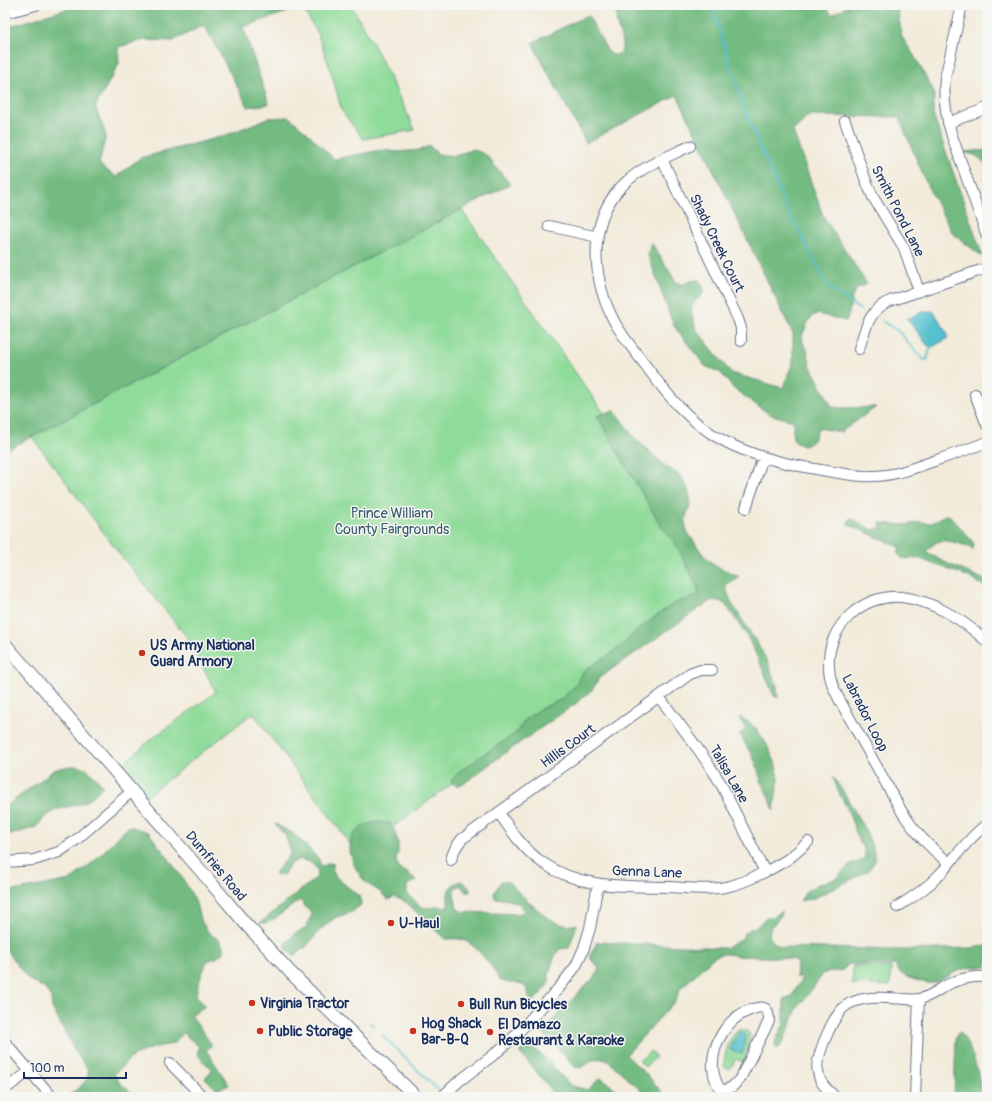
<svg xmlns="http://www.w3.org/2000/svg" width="992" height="1102" viewBox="0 0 992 1102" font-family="Pangolin,sans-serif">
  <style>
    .green { fill: #8fdb99; stroke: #55857c }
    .forest { fill: #73bb81; stroke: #477570 }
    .water { fill: #55c0cf; stroke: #387896 }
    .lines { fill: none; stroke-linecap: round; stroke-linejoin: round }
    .stream { stroke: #55c0cf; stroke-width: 2 }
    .minor-casing { stroke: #667189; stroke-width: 12 }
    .major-casing { stroke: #667189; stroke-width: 14 }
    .minor { stroke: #fff; stroke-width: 10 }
    .major { stroke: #fff; stroke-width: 12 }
    .poi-dot { fill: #c8321e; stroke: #f6f6f2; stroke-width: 1.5 }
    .labels { text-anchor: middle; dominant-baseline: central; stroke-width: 3; stroke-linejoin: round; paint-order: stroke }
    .street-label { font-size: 14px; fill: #1b2f5e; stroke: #f6f6f2 }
    .park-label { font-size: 14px; fill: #385a6d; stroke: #f6f6f2 }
    .poi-label { font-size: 14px; font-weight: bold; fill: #1b2f5e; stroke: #f6f6f2; text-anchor: start }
  </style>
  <rect width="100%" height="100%" fill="#f6f6f2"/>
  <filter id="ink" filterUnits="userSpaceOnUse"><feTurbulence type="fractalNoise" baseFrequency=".025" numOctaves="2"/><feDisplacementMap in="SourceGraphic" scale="8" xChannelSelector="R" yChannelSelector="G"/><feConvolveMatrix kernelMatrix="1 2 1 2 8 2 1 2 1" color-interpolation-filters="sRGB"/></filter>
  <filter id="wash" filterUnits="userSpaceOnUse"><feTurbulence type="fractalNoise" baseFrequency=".012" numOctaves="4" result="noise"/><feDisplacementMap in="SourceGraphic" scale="16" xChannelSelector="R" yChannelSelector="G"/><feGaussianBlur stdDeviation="0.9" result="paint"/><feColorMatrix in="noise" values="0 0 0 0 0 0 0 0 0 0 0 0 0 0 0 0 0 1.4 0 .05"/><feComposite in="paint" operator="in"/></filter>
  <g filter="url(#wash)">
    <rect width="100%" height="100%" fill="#f2ebda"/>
    <!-- green -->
    <path class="green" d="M299,5H351L375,47L415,130L363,139L342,111L331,71L317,32L302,7Z
      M461,209L725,586L357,853L253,713L145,797L118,768L154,737L216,692L186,636L122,557L32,437Z
      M853,966L891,967L890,986L852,984Z
      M740,1029L748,1032L750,1034L746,1056L743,1062L736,1059L730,1069L724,1067C724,1053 729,1037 740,1029Z
      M651,1051L656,1057L645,1067L639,1061Z"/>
    <!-- forest -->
    <path class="forest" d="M79,5H299L302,7L243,27L269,104L248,107L221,56L204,25L173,41L144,40L118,47L119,64L95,107L106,135L99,164L116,177L140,158L224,136L268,118L289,117L310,135L334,159L381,150L397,152L419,150L430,146L438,154L455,156L473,149L486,155L510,184L5,451V28Z
      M618,5H825L832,15L849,5H897L902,37L918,62L934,92L933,115L983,257L953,234L928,187L899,117L809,116L793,131L823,216L867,284C864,287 859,286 856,290C849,298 851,313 846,321L818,314L812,316L808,322L802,336L803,343L807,349L810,365L832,407L842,408L876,407L841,432L818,428C815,437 811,449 799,444C797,443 795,443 794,440C791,435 794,427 794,421L769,414L733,388L721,373L705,366L674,326L648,255L651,242L676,282L683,285L690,281L699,280L704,288L703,294L695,301L691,310L696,329L731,373L783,388L793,362V334L677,95L586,143L532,43L588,15L608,52C611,54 613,56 616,55C629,52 618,31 617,24C616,18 616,11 618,5Z
      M987,150V181L985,177L987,167C980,156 976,155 964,152Z
      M614,410L633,436L664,465L682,477L688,489L691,504L687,513L685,523L687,532L703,555L717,567L739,576L725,586L732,604L759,646L768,663L777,686L778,698L774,696L760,663L747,636L726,605C721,601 716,600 710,601L599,678L592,690L578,702L498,758L466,782L457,786L451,781L460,771L484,754L515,734L525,720L540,709L560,700L577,684L579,677L586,669L609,655L624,644L634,633L660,613L679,601L687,600L699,594L698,588L675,543L661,526L597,416Z
      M945,515H948L952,518L972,541L974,544L973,549C964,545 944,537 935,543C932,545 929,549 926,551L940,560L987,581V588L969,577L931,563L921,559L902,558L898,554L899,551L900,547L847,524L851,518L873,530L881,528L880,523L906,525L919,522L932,523Z
      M739,717L750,723L757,730L766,743L775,762L779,779L776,794L774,810L761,780L755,761L740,734L746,729Z
      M70,766H77L86,768L103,786L92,797L83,803L56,810L45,817L36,827L14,834H5V807L54,770L60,768Z
      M833,777L843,791L864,828L873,848L875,861L868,871L814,898L800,901L807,890L816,885L835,879L852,863H857L865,858L864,848L859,841L847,808L838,791Z
      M377,822L390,823L395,832L398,841V852L396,861L400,870L408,873L417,881L413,882L407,885V893L421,907L433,908L437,906L448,908C448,893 445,887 461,881C465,884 470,886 470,892H466L460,885L454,889V894L457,909L464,912L518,914L524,912L520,904L509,900L495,898L494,893L501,881L509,882C520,894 548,923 565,925C569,926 573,925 577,924L569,948L559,949L553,960L549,974V983L540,995L532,1002C527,996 530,996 527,990C524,982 517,983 510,983C507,983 503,981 500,980C492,967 479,947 464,940C459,938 450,939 445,939L406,902L394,897L388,900C385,897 382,893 379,891C373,887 366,884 362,878C345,855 343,828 377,822Z
      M275,824L294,834L319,859L320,865L324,866L329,863L334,864L332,870L337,878L360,897L361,905L352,912L336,917L320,930L306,947L294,956L289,952L284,944L294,934L306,928L310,918L312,915L300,900L274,919L266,923H260L317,877L318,870L310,862L299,859L290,864L284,874L278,876L275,873L287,858L291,851L285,835Z
      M129,826L148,832L169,859L183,879L195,900L200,919L208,932L220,941L225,951L216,958L207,961L198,985L196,995L205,1006L191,1015L212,1045L206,1050L229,1085L217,1090L205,1078L212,1070L197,1054L199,1047L183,1033L173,1044L155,1047L134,1055L114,1074L120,1083L137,1097H119L103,1095L98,1097H66L80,1087L88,1078V1070L74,1049L52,1008L51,997L44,988L29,980L5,949V891L19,890L70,880L92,863Z
      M782,911C780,917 777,922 771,926C767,938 771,942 782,947L905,950L969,948L987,946V967H974L959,970L935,983H926L909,978L900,973L895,965L849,964L843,970L824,973L797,1009L783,1042L779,1048H776L775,1042L784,1024V998H791L802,978L796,977L797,965L795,960L786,958L737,956L729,954H721L714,957L680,989L676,1000L626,1055L650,1078L666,1097H648L612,1064C600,1054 593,1060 581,1068L575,1067L544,1034L547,1028L554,1019L583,988L596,976L599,967L592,961L590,956L597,942L726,948L742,939L744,934L749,930L758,926L765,918L769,917L771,918Z
      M958,1033H961C973,1052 981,1075 980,1097H954L956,1037Z
      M531,1046L545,1058L570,1085L587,1090L601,1078L626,1097H550L553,1094L548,1086L520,1053L525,1047Z"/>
    <!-- water -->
    <path class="water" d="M926,311H931L934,312L948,334L947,339L932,347L927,345L920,335L906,318L910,319L912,316Z
      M739,1032L746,1035L742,1054L730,1050Z"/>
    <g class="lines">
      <!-- stream -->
      <path class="stream" d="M712,5L722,39L745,111L786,207L828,286L860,310
        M883,322L898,331L923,359L927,360L931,345
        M370,1023L374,1026
        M382,1035L439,1091"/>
    </g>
  </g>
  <g filter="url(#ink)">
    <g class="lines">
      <!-- minor casing -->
      <g class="minor-casing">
        <path id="minor" d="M962,5L945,78C943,98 946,117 952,136L987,236
          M5,13L36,5
          M845,121L866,181L873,197L904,248L919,291
          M948,123L987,108
          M690,146C663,159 634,169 615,194C587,231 594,284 615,323C624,338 635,352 646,366C668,396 688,421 722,440C755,458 795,466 833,472C846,474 859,477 873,476C894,476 914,468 934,461C952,455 969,449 987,442
          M662,159L738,319L741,328V341
          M549,226L598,237
          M859,349C865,330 869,309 890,301L987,268
          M975,394L987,425
          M746,508L763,457
          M659,697C680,725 703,753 721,784L765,872
          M499,813C511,831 524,850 543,863C580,889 626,886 669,887C689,888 710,891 730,886C746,882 770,870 785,861C793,856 801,848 808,842
          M451,860C453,851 456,846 462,839L690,674L701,670H712
          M5,862L34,860L59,852L76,840L132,791
          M949,863C930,848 915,833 902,812L839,699C834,689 829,679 829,667C826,627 863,593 902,597C934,601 965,621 987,642
          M897,907C912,898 927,888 939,875C955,858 968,838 987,824
          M5,1042L52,1097
          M170,1063L203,1097
          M5,1089L30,1071
          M721,1092L732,1087L740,1079L769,1021C769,1017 769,1010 764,1008C760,1006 754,1009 750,1010C727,1018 711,1045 713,1069C714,1079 719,1089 725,1097
          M442,1097L458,1082L496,1053L515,1036L559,988L576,966L584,948L590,928L598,884
          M835,1097C827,1089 820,1084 818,1072C817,1068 817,1062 819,1057C821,1048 831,1023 837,1016C841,1009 848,1003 856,1001C871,996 888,998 904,999C909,999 914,1000 919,999C931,997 939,989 949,984C961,978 974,976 987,977
          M915,1097L919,999"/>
      </g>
      <!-- major casing -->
      <g class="major-casing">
        <path id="major" d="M5,644L201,871L244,922L291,973L416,1097"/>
      </g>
      <!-- minor -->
      <use href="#minor" class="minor"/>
      <!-- major -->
      <use href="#major" class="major"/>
    </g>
  </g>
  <!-- markers -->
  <g class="poi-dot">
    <circle cx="142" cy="653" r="4"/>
    <circle cx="391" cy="923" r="4"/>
    <circle cx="252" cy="1003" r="4"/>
    <circle cx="461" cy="1004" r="4"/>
    <circle cx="260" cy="1031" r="4"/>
    <circle cx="413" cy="1031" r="4"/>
    <circle cx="490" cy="1032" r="4"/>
  </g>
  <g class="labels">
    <!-- street labels -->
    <g class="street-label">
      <text transform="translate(898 211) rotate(63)">Smith Pond Lane</text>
      <text transform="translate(717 243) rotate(64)">Shady Creek Court</text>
      <text transform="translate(865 713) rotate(63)">Labrador Loop</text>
      <text transform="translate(568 746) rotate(-36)">Hillis Court</text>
      <text transform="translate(729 774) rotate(60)">Talisa Lane</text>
      <text transform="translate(216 866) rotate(50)">Dumfries Road</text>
      <text transform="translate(647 872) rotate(2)">Genna Lane</text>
    </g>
    <!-- park labels -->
    <g class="park-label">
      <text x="392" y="513">Prince William<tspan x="392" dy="16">County Fairgrounds</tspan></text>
    </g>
    <!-- poi labels -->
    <g class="poi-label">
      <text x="150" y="645">US Army National<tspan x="150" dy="16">Guard Armory</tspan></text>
      <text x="399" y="923">U-Haul</text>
      <text x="260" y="1003">Virginia Tractor</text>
      <text x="469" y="1004">Bull Run Bicycles</text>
      <text x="421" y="1023">Hog Shack<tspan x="421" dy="16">Bar-B-Q</tspan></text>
      <text x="498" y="1024">El Damazo<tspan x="498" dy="16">Restaurant &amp; Karaoke</tspan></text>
      <text x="268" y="1031">Public Storage</text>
    </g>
  </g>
  <!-- margin -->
  <rect width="992" height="1102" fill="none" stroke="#f6f6f2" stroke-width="20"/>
  <!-- scale -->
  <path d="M24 1072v6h102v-6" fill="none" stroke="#1b2f5e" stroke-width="2"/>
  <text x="30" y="1072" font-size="12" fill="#1b2f5e" stroke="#f6f6f2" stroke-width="3" paint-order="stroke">100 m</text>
</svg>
